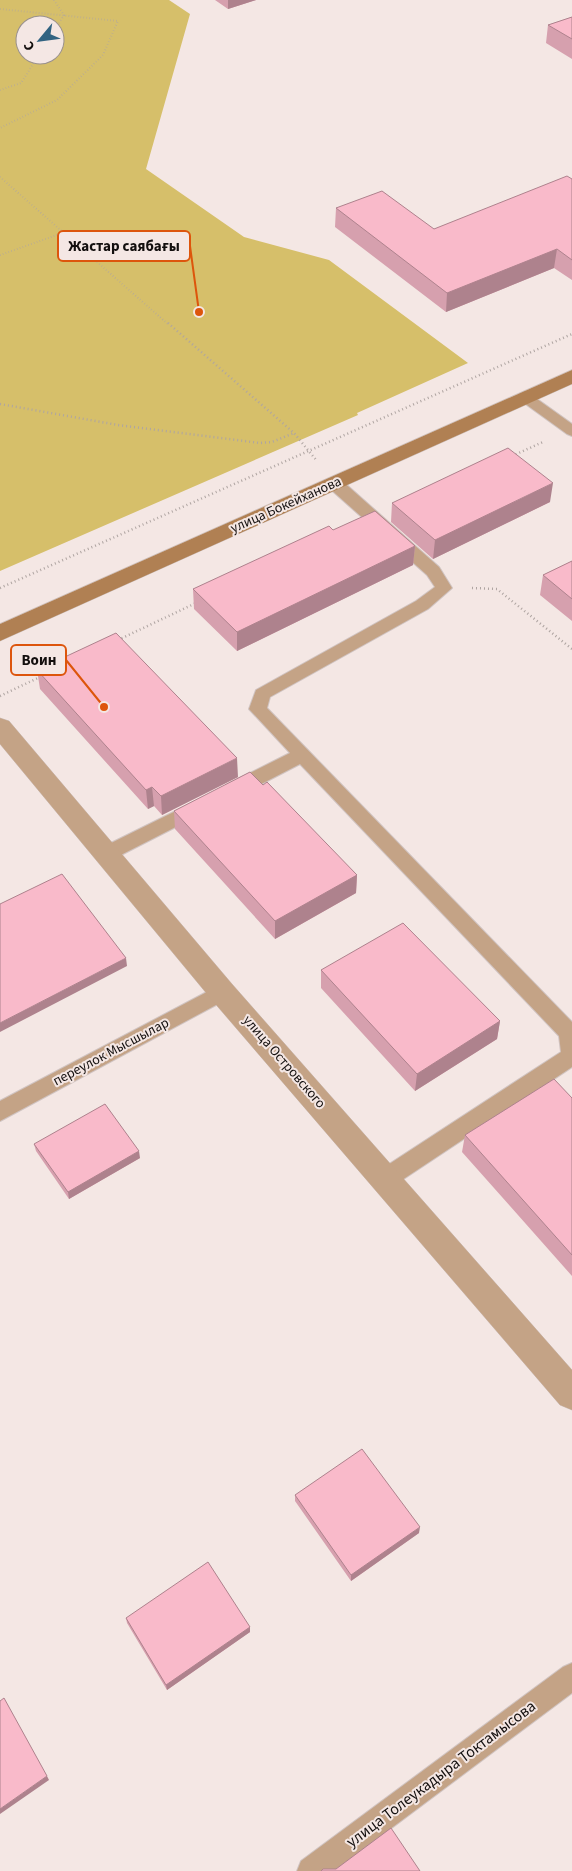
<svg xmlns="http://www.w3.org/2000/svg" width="572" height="1871" viewBox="0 0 572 1871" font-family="'Source Sans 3',sans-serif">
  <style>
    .green { fill: #d6bf6a; fill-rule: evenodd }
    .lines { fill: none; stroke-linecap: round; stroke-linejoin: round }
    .lane-casing { stroke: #d0c4c2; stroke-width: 2 }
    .street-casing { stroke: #d0c4c2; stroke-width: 1 }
    .secondary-casing { stroke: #d0c4c2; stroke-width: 1 }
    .path-far1 { stroke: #afa5a2; stroke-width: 2; stroke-dasharray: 0.5 2.5; stroke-linecap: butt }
    .path { stroke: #afa5a2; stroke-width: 2.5; stroke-dasharray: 1 3; stroke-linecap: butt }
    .lane { fill: #c4a386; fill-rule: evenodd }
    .street { fill: #c4a386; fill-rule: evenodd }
    .secondary { fill: #b08053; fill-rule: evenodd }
    .wall { fill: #d6a0ae }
    .shaded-wall { fill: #ae828d }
    .building { fill: #f9baca; stroke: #ae828d }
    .labels { text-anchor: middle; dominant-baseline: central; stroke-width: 4; stroke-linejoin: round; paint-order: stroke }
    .street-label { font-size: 14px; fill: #130f0e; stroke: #f4e7e4 }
    .near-street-label { font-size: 16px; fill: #130f0e; stroke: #f4e7e4 }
    .leader { fill: none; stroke: #dd550c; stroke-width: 2 }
    .callout-dot { fill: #dd550c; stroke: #f4e7e4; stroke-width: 2 }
    .callout { fill: #f4e7e4; stroke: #dd550c; stroke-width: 2 }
    .callout-label { font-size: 15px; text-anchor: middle; font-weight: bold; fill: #130f0e }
  </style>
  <rect width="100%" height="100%" fill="#f4e7e4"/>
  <!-- green -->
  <path class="green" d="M0,0H169L190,14L146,169L244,237L329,260L468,363L357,413L358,415L0,571ZM25,25H55V55H25Z"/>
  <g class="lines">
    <!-- lane casing -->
    <g class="lane-casing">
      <path id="lane" d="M525,392L530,394L572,424V436L567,434L520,400L517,397L520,394Z
        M334,478L340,479L439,567L452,588L428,609L270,697L267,708L572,1022V1067L393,1186L385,1189L377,1186L374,1179L377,1172L561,1052L559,1036L300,764L240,795L233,797L226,795L224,790L226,785L290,753L249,709L256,690L416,601L435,587L427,575L328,487L326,483L328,479Z
        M198,800L205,802L207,807L205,812L113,859L106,861L99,859L96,854L99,849Z
        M222,984L229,986L232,992L229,998L0,1121V1101Z
        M572,1663V1693L334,1871H297L301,1861L563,1667Z"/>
    </g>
    <!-- street casing -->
    <g class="street-casing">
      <path id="street" d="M0,718L9,721L232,984L572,1370V1410L560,1405L212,1000L0,744Z"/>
    </g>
    <!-- secondary casing -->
    <g class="secondary-casing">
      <path id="secondary" d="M572,370V384L0,641V624Z"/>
    </g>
    <!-- path-far1 -->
    <path class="path-far1" d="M54,0L64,15L55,30
      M0,9L118,21L103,55L57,100L0,128
      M0,90L21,83L39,55
      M0,177L169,325
      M0,255L65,232"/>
    <!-- path -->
    <path class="path" d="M168,323L294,433L317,461
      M0,404L118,425L260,443L272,442L294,433
      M512,456L543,442
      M0,588L572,334
      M472,588L497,589L572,649
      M118,640L196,603
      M0,696L42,676"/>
    <!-- lane -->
    <use href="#lane" class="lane"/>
    <!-- street -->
    <use href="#street" class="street"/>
    <!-- secondary -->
    <use href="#secondary" class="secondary"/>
  </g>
  <!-- wall -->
  <path class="wall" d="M215,0H256L228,9Z
    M572,17V59L546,43L548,25Z
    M572,179V280L554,268L446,312L335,227L336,208L434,229Z
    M550,502L433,559L391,522L392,503Z
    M333,530L415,546L413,565L237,651L194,609L193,589Z
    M572,561V621L540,595L543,575Z
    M37,670L238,777L162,815L154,806L148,809L40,689Z
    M174,811L357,875L356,893L275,939L175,829Z
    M321,970L500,1021L497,1039L415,1091L321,988Z
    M572,1098V1276L462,1152L465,1135Z
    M34,1144L140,1158L69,1199L36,1151Z
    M295,1495L419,1533L351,1581L295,1501Z
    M126,1618L250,1627V1632L167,1690L127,1623Z"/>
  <!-- shaded-wall -->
  <path class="shaded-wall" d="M228,0H256L228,9Z
    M557,249L554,268L446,312L447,293Z
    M553,483L550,502L433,559L435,540Z
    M415,546L413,565L237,651V632Z
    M237,758L238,777L162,815L161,796Z
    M152,787L154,806L148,809L146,790Z
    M357,875L356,893L275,939V921Z
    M126,958L127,966L0,1032V1023Z
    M500,1021L497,1039L415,1091L417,1074Z
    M139,1151L140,1158L69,1199L68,1192Z
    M420,1527L419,1533L351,1581V1575Z
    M250,1627V1632L167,1690L166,1685Z
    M47,1776L49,1780L0,1814V1809Z"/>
  <!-- building -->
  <path class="building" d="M572,17V39L548,25Z
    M567,176L572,179V260L557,249L447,293L336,208L382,191L434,229Z
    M508,448L553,483L435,540L392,503Z
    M375,511L415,546L237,632L193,589L329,526L333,530Z
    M572,561V599L543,575Z
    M116,633L237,758L161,796L152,787L146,790L37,670Z
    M250,772L263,785L267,782L357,875L275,921L174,811Z
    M62,874L126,958L0,1023V904Z
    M403,923L500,1021L417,1074L321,970Z
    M554,1079L572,1098V1255L465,1135Z
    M105,1104L139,1151L68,1192L34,1144Z
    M362,1449L420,1527L351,1575L295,1495Z
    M208,1562L250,1627L166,1685L126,1618Z
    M4,1698L47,1776L0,1809V1701Z
    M391,1828L420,1871H321L323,1869H336Z"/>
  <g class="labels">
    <!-- street labels -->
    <g class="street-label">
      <text transform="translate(286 505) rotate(-24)">улица Бокейханова</text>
      <text transform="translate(111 1052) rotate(-28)">переулок Мысшылар</text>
      <text transform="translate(284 1062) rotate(49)">улица Островского</text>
    </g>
    <!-- near-street labels -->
    <g class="near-street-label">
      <text transform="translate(441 1774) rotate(-37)">улица Толеукадыра Токтамысова</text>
    </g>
  </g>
  <!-- callouts -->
  <path class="leader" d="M199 312L190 246M104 707L66 660"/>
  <g class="callout-dot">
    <circle cx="199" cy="312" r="5"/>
    <circle cx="104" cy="707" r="5"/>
  </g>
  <g class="callout">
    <rect x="58" y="231" width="132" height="30" rx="5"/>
    <rect x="11" y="645" width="55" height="30" rx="5"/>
  </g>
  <g class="callout-label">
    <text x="124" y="251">Жастар саябағы</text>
    <text x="39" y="665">Воин</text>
  </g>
  <!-- north arrow -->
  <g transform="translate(40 40) rotate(241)"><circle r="24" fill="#f4e7e4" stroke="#9a918e"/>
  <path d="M0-4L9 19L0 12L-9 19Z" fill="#326381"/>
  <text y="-8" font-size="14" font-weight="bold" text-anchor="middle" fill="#130f0e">С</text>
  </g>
</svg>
